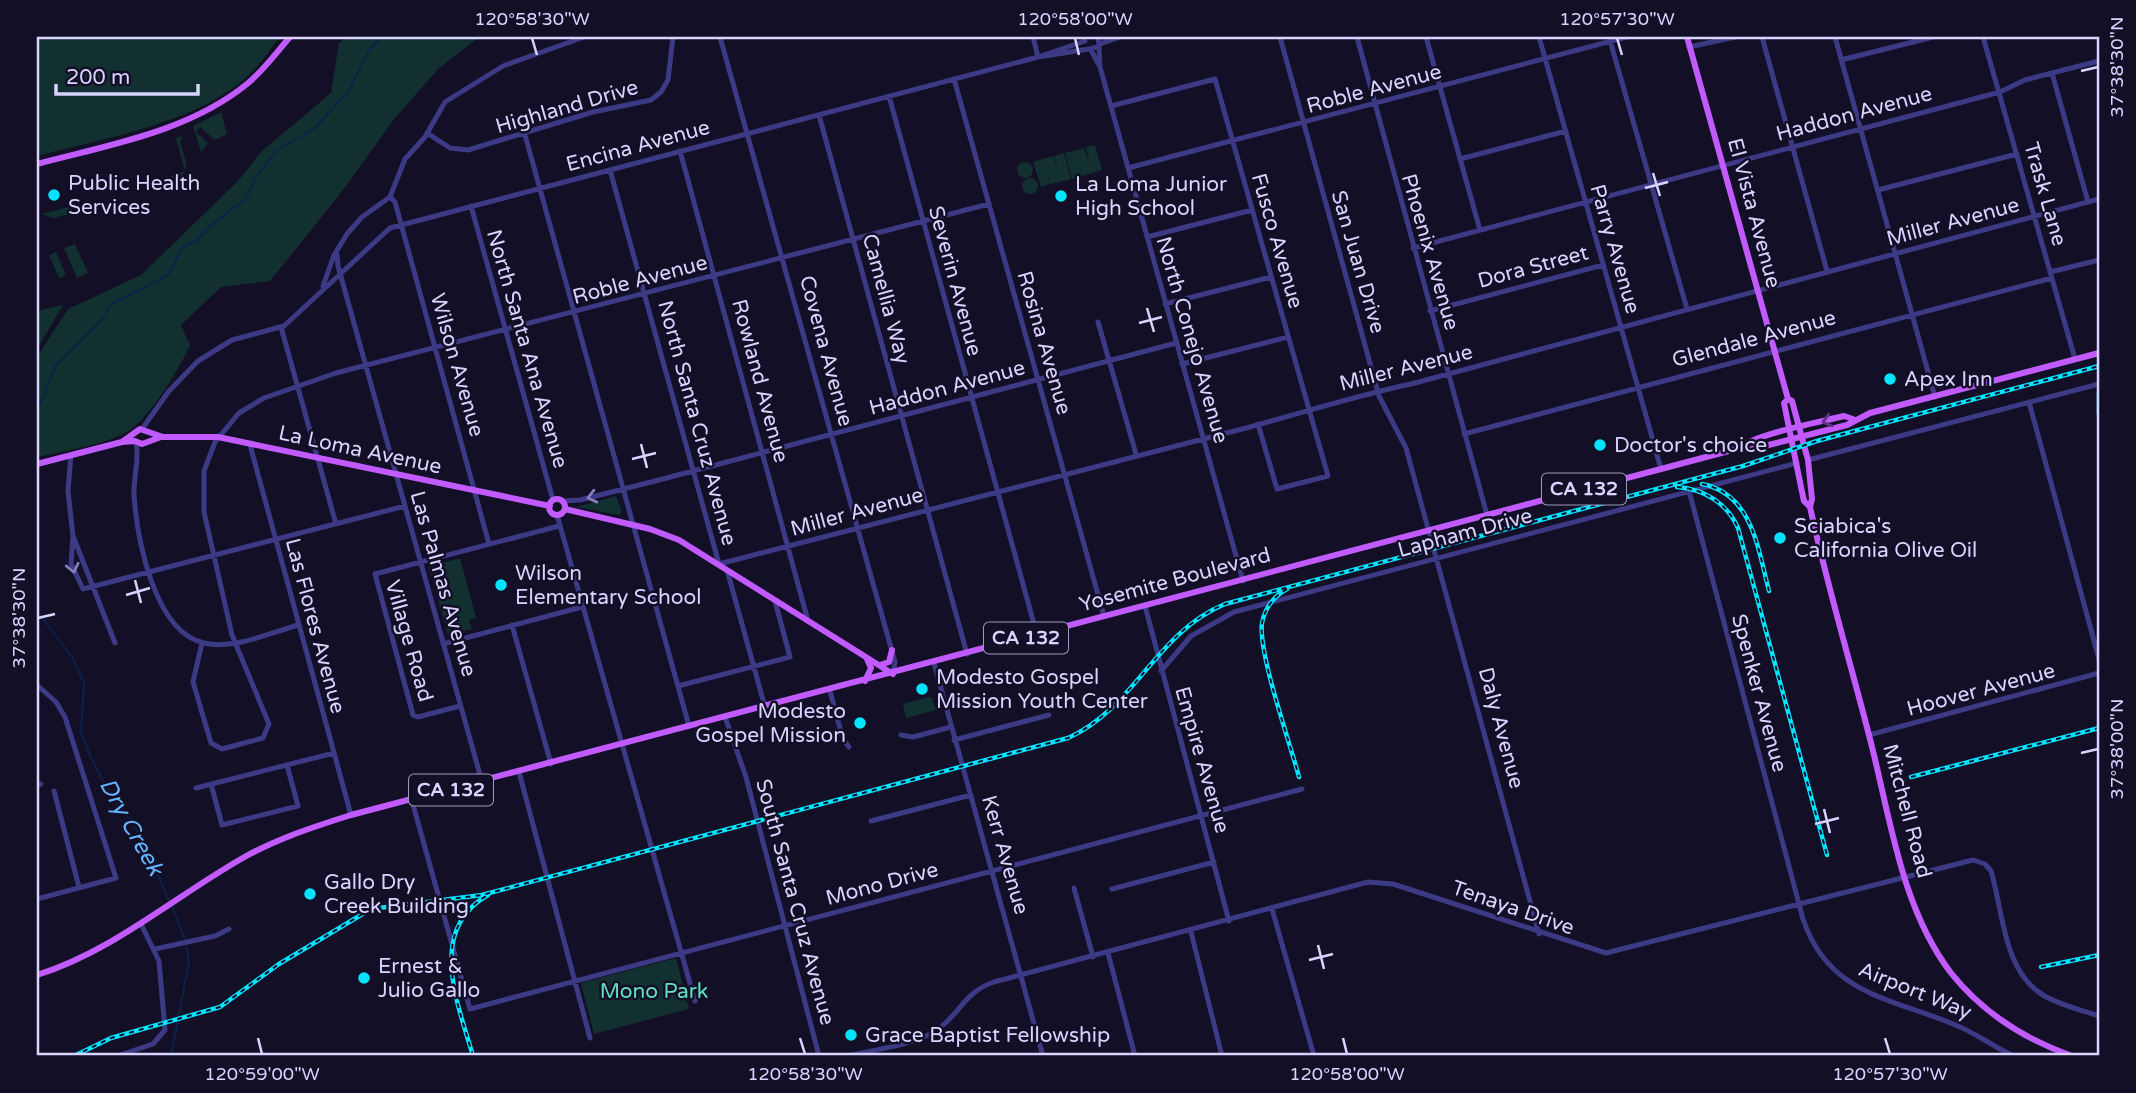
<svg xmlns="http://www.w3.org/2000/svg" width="2136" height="1093" viewBox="0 0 2136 1093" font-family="'Varela Round',sans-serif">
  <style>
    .green { fill: #12302f }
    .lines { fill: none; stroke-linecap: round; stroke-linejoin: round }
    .stream { stroke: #0c2248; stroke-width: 2 }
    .minor { stroke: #3d3a85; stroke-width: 5 }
    .major { stroke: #c25bff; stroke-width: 6 }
    .rail-casing { stroke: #00e5ff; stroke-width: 4.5 }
    .rail { stroke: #130f26; stroke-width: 2; stroke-dasharray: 5; stroke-linecap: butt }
    .oneway { stroke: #623188 }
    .oneway2 { stroke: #837fbc }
    .ticks { fill: none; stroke: #d9d4ff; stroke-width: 2.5 }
    .poi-dot { fill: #00e5ff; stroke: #130f26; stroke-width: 2.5 }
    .labels { text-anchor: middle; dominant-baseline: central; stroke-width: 5; stroke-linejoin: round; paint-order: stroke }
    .shield { fill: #130f26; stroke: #9e99be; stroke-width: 2 }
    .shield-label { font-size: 19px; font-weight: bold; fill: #d9d4ff }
    .street-label { font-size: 21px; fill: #d9d4ff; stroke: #130f26 }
    .poi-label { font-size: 21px; fill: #d9d4ff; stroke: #130f26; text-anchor: start }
    .park-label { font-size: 21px; fill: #5fe0c0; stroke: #130f26 }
    .water-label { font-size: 23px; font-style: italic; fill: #62b6ff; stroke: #130f26 }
    .neatline { fill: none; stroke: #d9d4ff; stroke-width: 2.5 }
    .ticks-label { font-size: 18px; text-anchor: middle; fill: #d9d4ff }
  </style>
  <rect width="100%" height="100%" fill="#130f26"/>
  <!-- green -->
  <path class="green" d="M37,37H280C271,48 263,61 253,71C202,123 104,138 37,156Z
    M347,37H479L438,69L395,118L337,198L270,281L221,287L181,325L190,345C180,368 154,410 135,426C115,444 63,451 37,457V357L68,309L141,275L237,182L262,151L331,93L339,43Z
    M221,112L227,134L215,140L200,127L196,132L208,143L201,152L193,126Z
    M183,136L180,141C185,161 192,167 176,182L164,183L163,179L185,171L176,138Z
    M1095,145L1102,170L1072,179L1065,153L1084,148L1090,165L1086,147Z
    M1064,153L1071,179L1051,184L1048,175L1050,184L1041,187L1033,162L1053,156L1059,174L1054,156Z
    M1017 170a8 8 0 1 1 16 0a8 8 0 1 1-16 0Z
    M1022 186a8 8 0 1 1 16 0a8 8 0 1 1-16 0Z
    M80,204L82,211L53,218L42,214Z
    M75,244L88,273L77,278L64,248Z
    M56,252L66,275L59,278L49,255Z
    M63,305L37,349V311Z
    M616,496L622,512L619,515L577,507Z
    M460,558L476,618L469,620L472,629L448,635L429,567Z
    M929,697L932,698L936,710L906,718L903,704Z
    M676,958L689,1009L594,1034L581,983Z"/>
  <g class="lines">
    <!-- stream -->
    <path class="stream" d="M37,411L56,365L104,317L111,304L168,275L183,247L196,241L211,225L246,199L256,177L277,150L314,129L348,92L370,49L382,37
      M37,611L72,657L84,683L81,732L91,758L103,781L144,841L169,901
      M172,906L185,940
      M171,1056L189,962L186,945"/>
    <!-- minor -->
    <path class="minor" d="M720,37L895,662L893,674
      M1033,37L1038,57
      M1280,37L1379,396L1406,448L1539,934
      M1357,37L1487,515
      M1426,37L1480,230
      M1539,37L1661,469
      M1609,37L1687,309
      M1762,37L1827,271
      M1835,37L1935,397
      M1983,37L2075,359
      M1100,44L1120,37
      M1099,46L1100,67
      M1689,47L1735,37
      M1090,49L1099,46L1098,37H1106
      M1091,50L1100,67L1243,581
      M1038,57L1085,41
      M1841,60L1933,37
      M2052,73L2088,202
      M954,79L1104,616
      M889,96L1037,635
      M1111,106L1215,79L1328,476L1277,489L1258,424
      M819,115L967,654
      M427,133L450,148L468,150L593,112L651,100L661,92L668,80L673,37
      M525,135L689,726
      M680,151L808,621
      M1460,159L1566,131
      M1128,168L1627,37
      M610,170L719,564C894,519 1068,473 1242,429C1299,414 1354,396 1411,384L2099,199
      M1878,190L2017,154
      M390,197L395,202L489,544
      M471,206L553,500
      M1147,237L1252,210
      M1413,248L2000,92L2025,80L2099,61
      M337,254L338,266L482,782
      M2050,272L2099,260
      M323,286L334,255L347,234L362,217L390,197L405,159L425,137L445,102L503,66L584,37
      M1165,304L1271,277
      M1430,311L1603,265
      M1098,322L1136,454
      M281,327L336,524
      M1182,364L1288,337
      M2029,402L2099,659
      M142,429L169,391L198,361L232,340L284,326L390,228L1038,57L1089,49
      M1464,434L2052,278
      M136,442C140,460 133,477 134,495C137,538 154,632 204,643C233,650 270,633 298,625
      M250,445L351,815
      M71,455L68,491L73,536L115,643
      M1808,460L2099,384
      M1689,491L1803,919C1828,994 1890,998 1953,1024C1975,1032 1993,1047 2014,1056
      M563,501L580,500L659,480L1176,343
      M557,515L695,1001
      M73,536L71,564L83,589L405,506
      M727,570L765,707
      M1145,606L1229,921
      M512,625L551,764
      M202,643L193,682L211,743L222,749L263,738L269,724L232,635L204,512V471L215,442L239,413L264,398L336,373L989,204
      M443,644L582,607
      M934,663L1043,1056
      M1161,671L1191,636L1234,612L1797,463
      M37,685L56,702L65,717L116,878L37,899
      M678,686L790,657L775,601
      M830,691L843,739L849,747
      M460,706L418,717L413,715L375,574L559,526
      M725,717L746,777L819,1056
      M901,735L913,737L951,727
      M1869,735L2099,673
      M954,740L1049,715
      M519,772L590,1038
      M211,784L222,825L298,806L287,765
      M37,785L41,784
      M196,788L334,753
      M54,791L79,887
      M412,801L470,1009L1302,789
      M871,821L971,795
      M1074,888L1093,957
      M1112,889L1214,862
      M1272,909L1314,1056
      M1191,932L1222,1056
      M155,949L215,936L229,929
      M1108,953L1135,1056
      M117,1056L153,1044L165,1030L159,961L141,924
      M848,1056C876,1049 912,1046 937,1030C960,1014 964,992 994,982L1368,882L1393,884L1606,953L1973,860L1985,864L1991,871C2003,910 2003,971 2043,995C2059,1005 2081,1010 2099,1016"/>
    <!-- major -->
    <path class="major" d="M1687,37L1788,399L1792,401L1808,460L1812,499L1810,507C1827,585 1850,661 1870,739C1890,816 1901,908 1951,973C1983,1013 2024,1039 2072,1056
      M37,164C108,145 188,132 247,84C263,71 276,53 290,37
      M1788,399L1784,403L1801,487L1804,501L1810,507
      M122,442L140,429L163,437H218L550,506
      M1740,448L1749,450L1847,425L1870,413L2099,353
      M37,464L122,442L135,441L142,444L161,437
      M549 507a8 8 0 1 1 16 0a8 8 0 1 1-16 0Z
      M565,509L650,529L679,540L893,674
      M880,665L889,662L892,650
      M865,681L871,668L867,659
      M37,975C113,951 173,898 241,859C276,839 313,827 351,815L1661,469L1740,448C1755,434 1821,422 1844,416L1853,419"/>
    <!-- rail casing -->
    <g class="rail-casing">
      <path id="rail" d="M2099,392V414
        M1702,484C1753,494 1758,550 1769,591
        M1677,487C1704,489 1727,503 1738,528L1827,855
        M1287,589C1274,596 1265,608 1262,623C1258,653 1290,743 1299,777
        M1911,777L2099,728
        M2041,967L2099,955
        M74,1056L111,1038L220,1007L279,964L371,909L482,895L1068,738C1136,707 1155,633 1225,604L1743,466L1817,441L2099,366
        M473,1056C458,1004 426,930 488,895"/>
    </g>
    <!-- rail -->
    <use href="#rail" class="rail"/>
  </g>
  <!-- one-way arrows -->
  <defs><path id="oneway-chevron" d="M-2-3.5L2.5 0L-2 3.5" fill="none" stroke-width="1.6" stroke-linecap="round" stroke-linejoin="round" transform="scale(1.75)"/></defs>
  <use class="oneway" href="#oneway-chevron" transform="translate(1827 421) rotate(165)"/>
  <g class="oneway2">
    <use href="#oneway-chevron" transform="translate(592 497) rotate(166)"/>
    <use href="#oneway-chevron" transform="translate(73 568) rotate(77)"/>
  </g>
  <!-- ticks -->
  <path class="ticks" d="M532,38L537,55M1075,38L1079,55M1617,38L1622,55M2081,71L2098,67M1653,173L1660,196M1645,188L1668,182M1147,308L1154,332M1139,323L1162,317M641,444L647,468M632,459L656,453M135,580L141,603M126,595L150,588M38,618L55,614M2081,753L2098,749M1824,809L1830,833M1815,824L1839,818M1318,945L1324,969M1309,960L1333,954M258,1038L262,1054M800,1038L805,1054M1343,1038L1347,1054M1885,1038L1890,1054"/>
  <!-- markers -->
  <g class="poi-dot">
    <circle cx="54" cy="195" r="7"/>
    <circle cx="1061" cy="196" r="7"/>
    <circle cx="1890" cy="379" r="7"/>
    <circle cx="1600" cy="445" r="7"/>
    <circle cx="1780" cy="538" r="7"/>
    <circle cx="501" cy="585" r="7"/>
    <circle cx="922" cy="689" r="7"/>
    <circle cx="860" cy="723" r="7"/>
    <circle cx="310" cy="894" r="7"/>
    <circle cx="364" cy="978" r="7"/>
    <circle cx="851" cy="1035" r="7"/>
  </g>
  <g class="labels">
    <!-- shield labels -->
    <g class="shield">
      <rect x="1542" y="473.5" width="84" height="31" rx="5"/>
      <rect x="984" y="622.5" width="84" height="31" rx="5"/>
      <rect x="409" y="774.5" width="84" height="31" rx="5"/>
    </g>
    <g class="shield-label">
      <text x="1584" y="489">CA 132</text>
      <text x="1026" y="638">CA 132</text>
      <text x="451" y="790">CA 132</text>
    </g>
    <!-- street labels -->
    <g class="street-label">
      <text transform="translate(1374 89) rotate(-15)">Roble Avenue</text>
      <text transform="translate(567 107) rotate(-16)">Highland Drive</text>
      <text transform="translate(1854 114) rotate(-15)">Haddon Avenue</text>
      <text transform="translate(638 146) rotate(-15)">Encina Avenue</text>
      <text transform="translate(2045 194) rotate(74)">Trask Lane</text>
      <text transform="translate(1754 213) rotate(75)">El Vista Avenue</text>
      <text transform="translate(1953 222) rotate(-15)">Miller Avenue</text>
      <text transform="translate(1277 241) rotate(74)">Fusco Avenue</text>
      <text transform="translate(1615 249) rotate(74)">Parry Avenue</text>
      <text transform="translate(1430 252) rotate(74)">Phoenix Avenue</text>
      <text transform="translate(1358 262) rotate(74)">San Juan Drive</text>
      <text transform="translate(1533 267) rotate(-15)">Dora Street</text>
      <text transform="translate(640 280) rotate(-15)">Roble Avenue</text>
      <text transform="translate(955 281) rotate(75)">Severin Avenue</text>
      <text transform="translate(886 299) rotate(75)">Camellia Way</text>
      <text transform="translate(1754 339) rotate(-15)">Glendale Avenue</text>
      <text transform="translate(1192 340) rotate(74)">North Conejo Avenue</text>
      <text transform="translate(1044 343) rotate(74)">Rosina Avenue</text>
      <text transform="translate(527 349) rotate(74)">North Santa Ana Avenue</text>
      <text transform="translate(826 351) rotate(75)">Covena Avenue</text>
      <text transform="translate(457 365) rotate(74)">Wilson Avenue</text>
      <text transform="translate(1406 368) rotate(-14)">Miller Avenue</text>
      <text transform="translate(760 381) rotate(75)">Rowland Avenue</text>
      <text transform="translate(947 388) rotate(-15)">Haddon Avenue</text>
      <text transform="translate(697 423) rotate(75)">North Santa Cruz Avenue</text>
      <text transform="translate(360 450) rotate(12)">La Loma Avenue</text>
      <text transform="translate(857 512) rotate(-15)">Miller Avenue</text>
      <text transform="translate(1465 533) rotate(-15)">Lapham Drive</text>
      <text transform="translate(1175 580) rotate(-15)">Yosemite Boulevard</text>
      <text transform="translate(443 584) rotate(74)">Las Palmas Avenue</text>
      <text transform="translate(315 626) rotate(75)">Las Flores Avenue</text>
      <text transform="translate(409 641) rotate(74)">Village Road</text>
      <text transform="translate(1981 690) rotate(-15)">Hoover Avenue</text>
      <text transform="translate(1759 693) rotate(75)">Spenker Avenue</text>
      <text transform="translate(1501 728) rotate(75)">Daly Avenue</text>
      <text transform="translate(1202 760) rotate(74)">Empire Avenue</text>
      <text transform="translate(1907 811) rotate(75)">Mitchell Road</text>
      <text transform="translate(1005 855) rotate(74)">Kerr Avenue</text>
      <text transform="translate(882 884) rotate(-15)">Mono Drive</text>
      <text transform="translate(795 902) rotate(75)">South Santa Cruz Avenue</text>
      <text transform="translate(1513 908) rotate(19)">Tenaya Drive</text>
      <text transform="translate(1915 991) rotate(22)">Airport Way</text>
    </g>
    <!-- poi labels -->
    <g class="poi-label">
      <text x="68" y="183">Public Health<tspan x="68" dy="24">Services</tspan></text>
      <text x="1075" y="184">La Loma Junior<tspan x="1075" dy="24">High School</tspan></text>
      <text x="1904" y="379">Apex Inn</text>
      <text x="1614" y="445">Doctor's choice</text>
      <text x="1794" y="526">Sciabica's<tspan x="1794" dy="24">California Olive Oil</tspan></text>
      <text x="515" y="573">Wilson<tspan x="515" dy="24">Elementary School</tspan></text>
      <text x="936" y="677">Modesto Gospel<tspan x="936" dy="24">Mission Youth Center</tspan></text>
      <text x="846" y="711" text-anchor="end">Modesto<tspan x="846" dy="24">Gospel Mission</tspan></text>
      <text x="324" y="882">Gallo Dry<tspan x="324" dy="24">Creek Building</tspan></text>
      <text x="378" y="966">Ernest &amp;<tspan x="378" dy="24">Julio Gallo</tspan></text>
      <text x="865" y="1035">Grace Baptist Fellowship</text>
    </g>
    <!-- park labels -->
    <g class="park-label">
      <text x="654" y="991">Mono Park</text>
    </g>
    <!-- water labels -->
    <g class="water-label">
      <text transform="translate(131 827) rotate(61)">Dry Creek</text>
    </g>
  </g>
  <!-- border -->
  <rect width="2136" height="1093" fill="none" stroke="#130f26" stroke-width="77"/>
  <!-- scale -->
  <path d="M56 84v10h142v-10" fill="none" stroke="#d9d4ff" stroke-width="3.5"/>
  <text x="66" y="84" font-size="21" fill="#d9d4ff" stroke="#130f26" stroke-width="5" paint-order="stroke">200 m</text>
  <rect x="38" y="38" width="2060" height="1016" class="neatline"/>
  <g class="ticks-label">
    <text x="532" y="25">120°58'30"W</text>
    <text x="1075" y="25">120°58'00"W</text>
    <text x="1617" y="25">120°57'30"W</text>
    <text transform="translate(2117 67) rotate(-90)" y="6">37°38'30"N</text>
    <text transform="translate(19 618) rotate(-90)" y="6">37°38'30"N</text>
    <text transform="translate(2117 749) rotate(-90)" y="6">37°38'00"N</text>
    <text x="262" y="1080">120°59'00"W</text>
    <text x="805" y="1080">120°58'30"W</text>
    <text x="1347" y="1080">120°58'00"W</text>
    <text x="1890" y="1080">120°57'30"W</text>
  </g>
</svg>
